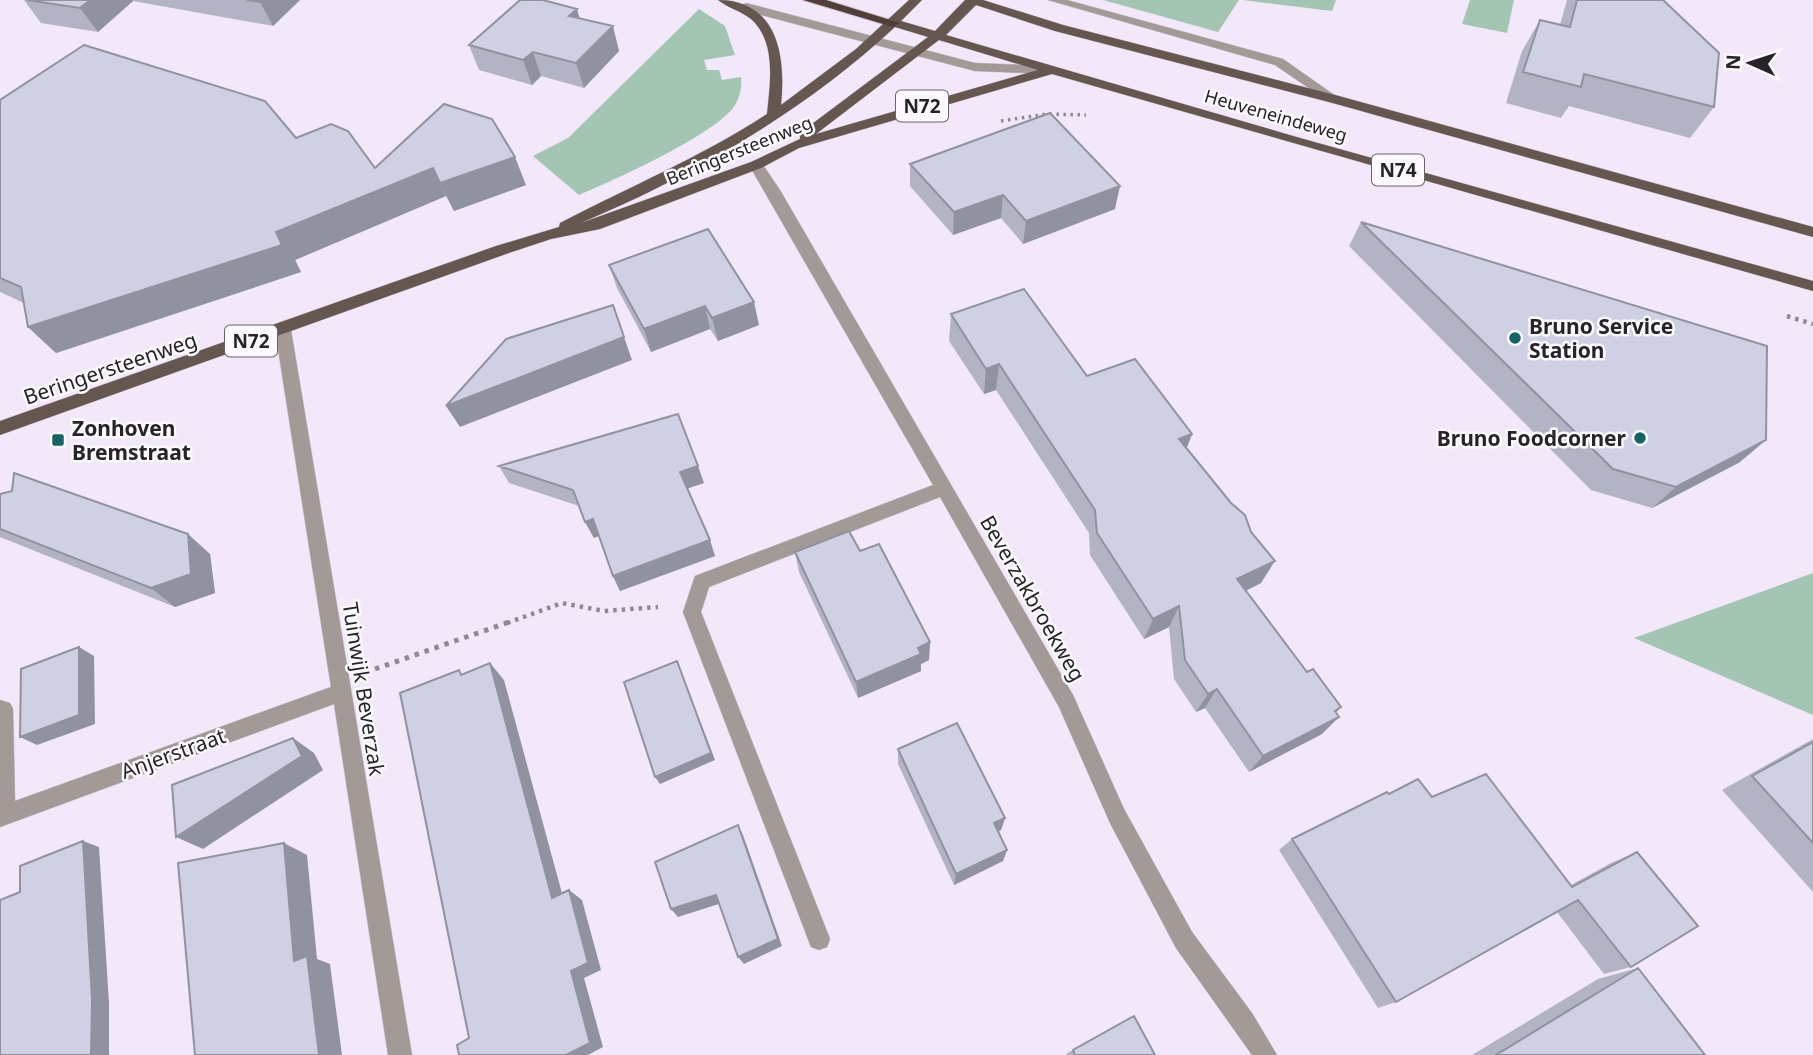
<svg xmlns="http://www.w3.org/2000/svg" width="1813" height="1055" viewBox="0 0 1813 1055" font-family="'Noto Sans',sans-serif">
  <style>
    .green { fill: #a5c5b4 }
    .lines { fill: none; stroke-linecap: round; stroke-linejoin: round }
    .minor-casing { stroke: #cdc5d5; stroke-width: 1 }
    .major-casing { stroke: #cdc5d5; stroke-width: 1 }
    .highway-casing { stroke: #cdc5d5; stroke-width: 2 }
    .path-far2 { stroke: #908995; stroke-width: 3.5; stroke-dasharray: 2.5 4.5; stroke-linecap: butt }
    .path-far1 { stroke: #908995; stroke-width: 4.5; stroke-dasharray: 3.5 5; stroke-linecap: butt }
    .path { stroke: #908995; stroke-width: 5; stroke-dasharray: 4.5 6; stroke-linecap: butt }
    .minor { fill: #a39996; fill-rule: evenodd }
    .major { fill: #665650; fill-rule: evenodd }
    .highway { fill: #513e38; fill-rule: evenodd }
    .wall { fill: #b2b3c4 }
    .shaded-wall { fill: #9192a0 }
    .building { fill: #cfd0e4; stroke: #9192a0; stroke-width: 2 }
    .poi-dot { fill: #166562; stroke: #fbf9fc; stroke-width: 2.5 }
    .labels { text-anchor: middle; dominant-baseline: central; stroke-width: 5; stroke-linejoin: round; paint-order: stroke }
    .far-street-label { font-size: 18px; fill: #27232a; stroke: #fbf9fc }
    .shield { fill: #fbf9fc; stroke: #676369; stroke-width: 2 }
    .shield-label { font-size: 19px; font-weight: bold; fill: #27232a }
    .poi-label { font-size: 21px; font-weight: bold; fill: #27232a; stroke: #fbf9fc; text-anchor: start }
    .street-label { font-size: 21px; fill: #27232a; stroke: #fbf9fc }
  </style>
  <rect width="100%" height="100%" fill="#f2e8fa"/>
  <!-- green -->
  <path class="green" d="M1103,0H1239L1218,32Z
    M1242,0H1336L1332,11Z
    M1470,0H1514L1507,33L1462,24Z
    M699,9L725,26L735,55L704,60L707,70H719L722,80L741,77C742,89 740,98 733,108C711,136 615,180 579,195L533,156L568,138Z
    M1813,573V715L1634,638Z"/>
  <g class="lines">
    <!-- minor casing -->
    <g class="minor-casing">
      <path id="minor" d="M1048,0H1067L1283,59L1340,99L1334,103L1329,102L1275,65Z
        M746,3L975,63L1051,66L1057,70L1051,74L975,71L742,10L740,7Z
        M756,161L761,162L780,190L1073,695L1124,809L1192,932L1252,1013L1277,1055H1252L1176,948L1110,823L1059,707L940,497L709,587L701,612L830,939L827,947L819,950L811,947L683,612L695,576L933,485L749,165Z
        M283,324L291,330L412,1055H388L334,704L0,827V700L10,703L13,709L15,801L331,687L275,330Z"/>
    </g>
    <!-- major casing -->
    <g class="major-casing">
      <path id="major" d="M718,0C778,0 786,57 781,105L856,49L909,0H922L901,21L935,31L965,0H983L1063,25L1339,96L1813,227V237L1329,102L1055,31L976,5L946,35L1300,138L1813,281V291L1052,74L799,148L761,168L600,229L551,239L506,254L0,435V421L496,246L559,227L560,223C629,187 701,157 767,114C770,84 777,42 751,19C741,11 728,8 718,0ZM895,27L928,37L800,133V139L751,162L581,223C607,211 634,200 659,187C744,144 825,92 895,27ZM939,40L1038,70L816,134Z"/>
    </g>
    <!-- highway casing -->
    <g class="highway-casing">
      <path id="highway" d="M803,0H826L900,23L893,27Z"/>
    </g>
    <!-- path-far2 -->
    <path class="path-far2" d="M1001,121L1047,114L1086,115"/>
    <!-- path-far1 -->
    <path class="path-far1" d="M1787,316L1813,324
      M507,623L562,603L604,611L658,607"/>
    <!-- path -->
    <path class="path" d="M375,669L512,621"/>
    <!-- minor -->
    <use href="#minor" class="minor"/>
    <!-- major -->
    <use href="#major" class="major"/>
    <!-- highway -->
    <use href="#highway" class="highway"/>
  </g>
  <!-- wall -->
  <path class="wall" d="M24,0H300L273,26L133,1L98,32L41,23Z
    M1567,0H1663L1714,107L1690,138L1569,106L1561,118L1506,103L1522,51L1540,20L1560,25Z
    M579,18L619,51L584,88L541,76L532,85L479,70L469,45Z
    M0,100L296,138L375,168L526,185L454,211L446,196L295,260L301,272L56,353L28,327L24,303L0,292Z
    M910,164L1115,209L1023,244L1001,218L953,235L910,186Z
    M1361,222L1740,462L1652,508L1591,490L1349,246Z
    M609,265L759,325L718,341L710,329L651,352L617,288Z
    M951,314L1087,376L1192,434L1186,449L1261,583L1245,591L1336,712L1322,734L1249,772L1205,708L1196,712L1174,679L1169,627L1144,639L1090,555L1089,533L996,390L984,394L949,341Z
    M499,466L704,483L687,488L715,556L620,591L613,576L599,536L594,538L585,522L579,506L509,483Z
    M0,494L210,554L215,593L175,607L0,537Z
    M860,551L930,642L929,660L921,664V671L858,698L799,572L795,552Z
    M1813,739V892L1722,790Z
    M898,749L1005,818L1001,830L998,832L1007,850L1003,861L954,885L898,764Z
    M1389,794L1432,797L1571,885L1611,863L1637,852L1631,967L1604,974L1557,912L1396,1002L1378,1008L1279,850L1292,839Z
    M1638,968L1705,1055H1472L1598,979Z
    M1073,1050L1155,1055H1067L1066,1054Z"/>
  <!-- shaded-wall -->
  <path class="shaded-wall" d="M90,0H133V1L98,32L80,8Z
    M262,0H300L273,26L260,2Z
    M577,9L584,33L569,16Z
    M613,26L619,51L584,88L576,63Z
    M533,52L541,76L532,85L523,60Z
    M515,157L526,185L454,211L440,183Z
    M433,168L446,196L295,260L301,272L56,353L28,327L276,232Z
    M1120,186L1115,209L1023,244L1026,221Z
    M1003,195L1001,218L953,235L954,212Z
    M754,302L759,325L718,341L712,318Z
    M705,306L710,329L651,352L644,329Z
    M624,337L632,360L460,427L446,406Z
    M999,364L996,390L984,394L986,369Z
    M1192,434L1183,458L1179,439Z
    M1766,440L1740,462L1652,508L1676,487Z
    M698,466L704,483L686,489L680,472Z
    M593,519L601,535L594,538L585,522Z
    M188,534L210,554L215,593L175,607L151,588Z
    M710,540L715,556L620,591L613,576Z
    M1275,561L1261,583L1225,601L1237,579Z
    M1179,606L1169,627L1144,639L1153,619Z
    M930,642L929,660L921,664V671L858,698L856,682Z
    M79,647L94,656L95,724L37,745L20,737Z
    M677,661L715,760L660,784L655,777Z
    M490,663L504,680L566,908L552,898Z
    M1217,689L1205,708L1196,712L1208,694Z
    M1341,707L1324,725L1339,717L1322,734L1249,772L1263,756Z
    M293,738L314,753L323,770L203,849L176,837Z
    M1005,818L1001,830L991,835L994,823Z
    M738,825L743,835L782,946L744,964L738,957Z
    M83,841L99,847L109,1003V1055H91Z
    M284,843L307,855L317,959L330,964L342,1055H319L294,961Z
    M1007,850L1003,861L954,885L956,874Z
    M569,890L582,900L601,970L584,978L603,1047L588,1055H566L571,971Z
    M716,895L722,903L678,917L671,909Z"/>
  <!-- building -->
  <path class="building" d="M27,0H90L80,8Z
    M247,0H262L260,2Z
    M520,0H543L577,9L569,16L613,26L576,63L533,52L523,60L469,45Z
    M1577,0H1663L1719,53L1714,107L1584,74L1581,87L1523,72L1540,20L1570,27Z
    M84,45L265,101L296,138L331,124L348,131L375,168L444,104L492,119L515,157L440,183L433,168L276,232L282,245L28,327L21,287L0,278V100Z
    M1050,113L1120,186L1026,221L1003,195L954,212L910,164Z
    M1361,222L1767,346L1766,440L1676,487L1613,469Z
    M708,229L754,302L712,318L705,306L644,329L609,265Z
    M1024,289L1087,376L1135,359L1192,434L1179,439L1231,503L1245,515L1251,532L1275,561L1237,579L1307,672L1313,669L1341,707L1335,711L1339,717L1263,756L1217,689L1208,694L1185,660L1179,606L1153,619L1097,533L1095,510L999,364L986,369L951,314Z
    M613,305L624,337L446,406L506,339Z
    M678,414L698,466L680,472L710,540L613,576L593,519L585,522L573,490L499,466Z
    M14,473L188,534L191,574L151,588L0,529V494L12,491Z
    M849,531L860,551L879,544L930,642L918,648L921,654L856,682L795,552Z
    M79,647V715L20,737L21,669Z
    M677,661L711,753L655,777L624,682Z
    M490,663L552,898L569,890L588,963L571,971L590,1043L566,1055H459L457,1045L469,1038L400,693L459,670L461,675Z
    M957,723L1005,818L994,823L1007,850L956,874L898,749Z
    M293,738L302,756L176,837L172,785Z
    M1813,742V843L1752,776Z
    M1486,774L1572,887L1637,852L1698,926L1631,967L1578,900L1396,1002L1292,839L1387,792L1389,794L1418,779L1432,797Z
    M738,825L778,939L738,957L716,895L671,909L655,862Z
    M83,841L92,1000L91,1055H0V900L20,892V866Z
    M284,843L294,961L307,956L319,1055H195L178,863Z
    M1638,968L1705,1055H1496Z
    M1134,1016L1155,1055H1075L1073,1050Z"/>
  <!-- markers -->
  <g class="poi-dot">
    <circle cx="1515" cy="338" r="7"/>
    <circle cx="1640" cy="438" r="7"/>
    <rect x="51" y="433" width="14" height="14" rx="3.5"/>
  </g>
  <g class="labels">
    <!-- far-street labels -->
    <g class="far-street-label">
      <text transform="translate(1276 115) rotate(16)">Heuveneindeweg</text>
      <text transform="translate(739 150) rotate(-22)">Beringersteenweg</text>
    </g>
    <!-- shield labels -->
    <g class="shield">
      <rect x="896" y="90.5" width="52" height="31" rx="5"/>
      <rect x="1372" y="154.5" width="52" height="31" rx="5"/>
      <rect x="225" y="325.5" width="52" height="31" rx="5"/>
    </g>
    <g class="shield-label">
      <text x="922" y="106">N72</text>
      <text x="1398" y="170">N74</text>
      <text x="251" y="341">N72</text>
    </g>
    <!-- poi labels -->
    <g class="poi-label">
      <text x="1529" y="326">Bruno Service<tspan x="1529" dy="24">Station</tspan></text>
      <text x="72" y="428">Zonhoven<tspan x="72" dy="24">Bremstraat</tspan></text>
      <text x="1626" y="438" text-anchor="end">Bruno Foodcorner</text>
    </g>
    <!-- street labels -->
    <g class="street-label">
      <text transform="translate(110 368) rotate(-19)">Beringersteenweg</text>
      <text transform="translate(1033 598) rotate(60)">Beverzakbroekweg</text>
      <text transform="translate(364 689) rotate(81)">Tuinwijk Beverzak</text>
      <text transform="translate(173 753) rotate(-20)">Anjerstraat</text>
    </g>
  </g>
  <!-- north arrow -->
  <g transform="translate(1750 63) rotate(273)" stroke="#fbf9fc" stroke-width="5" paint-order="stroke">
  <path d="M0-5L12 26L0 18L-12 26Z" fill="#27232a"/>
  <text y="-10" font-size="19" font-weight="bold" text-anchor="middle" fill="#27232a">N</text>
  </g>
</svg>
